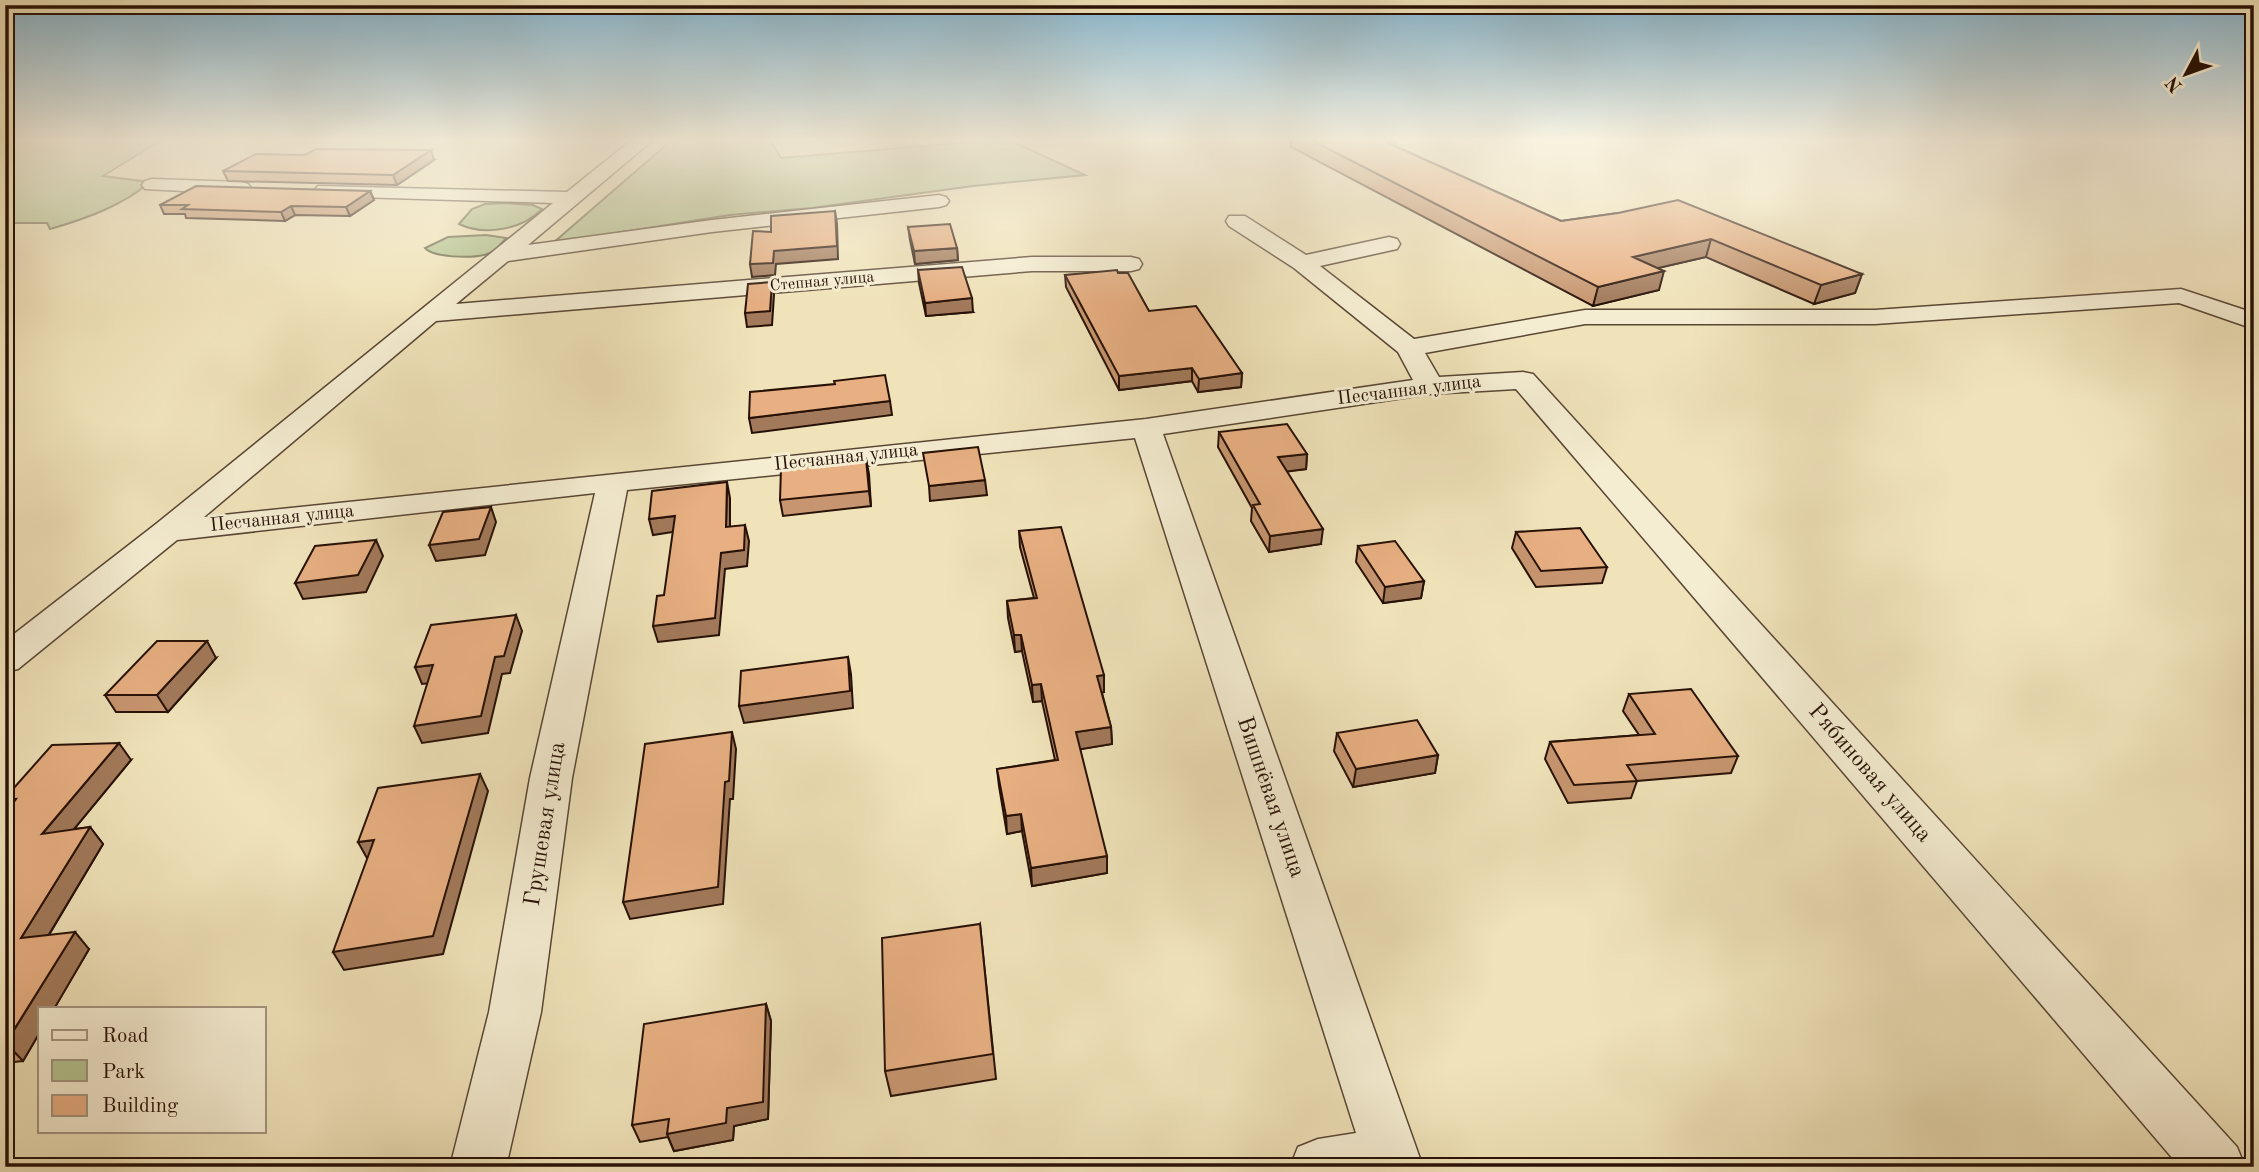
<svg xmlns="http://www.w3.org/2000/svg" width="2259" height="1172" viewBox="0 0 2259 1172" font-family="'Old Standard TT',serif">
  <style>
    .green { fill: #b5c593; stroke: #6e6b4d; stroke-width: 2 }
    .lines { fill: none; stroke-linecap: round; stroke-linejoin: round }
    .minor-casing { stroke: #594634; stroke-width: 3 }
    .minor { fill: #f5edd2; fill-rule: evenodd }
    .wall { fill: #c79670; stroke: #271107; stroke-width: 2 }
    .shaded-wall { fill: #a27a5b; stroke: #271107; stroke-width: 2 }
    .building { fill: #e7af82; stroke: #271107; stroke-width: 2 }
    .labels { text-anchor: middle; dominant-baseline: central; stroke-width: 6; stroke-linejoin: round; paint-order: stroke }
    .far-street-label { font-size: 16px; fill: #271107; stroke: #f5edd2 }
    .street-label { font-size: 19px; fill: #271107; stroke: #f5edd2 }
    .near-street-label { font-size: 23px; fill: #271107; stroke: #f5edd2 }
  </style>
  <rect width="100%" height="100%" fill="#f0e3ba"/>
  <filter id="stains"><feTurbulence type="fractalNoise" baseFrequency=".00286" numOctaves="4"/><feColorMatrix values="0 0 0 0 .2 0 0 0 0 .09 0 0 0 0 .02 0 0 0 .5 -.17"/></filter>
  <radialGradient id="worn" r=".72"><stop offset=".6" stop-color="#630" stop-opacity="0"/><stop offset="1" stop-color="#630" stop-opacity=".3"/></radialGradient>
  <!-- green -->
  <path class="green" d="M168,139L160,141L103,176L150,182C122,206 85,219 50,229L47,223H5V140Z
    M673,139H770L781,158L1007,139L1085,175L973,186L812,208L730,215L553,243Z
    M506,203L533,205L542,209C522,230 484,236 459,224L472,209L485,204Z
    M486,235L506,238C500,245 494,253 484,255C471,258 434,258 425,248L448,237Z"/>
  <g class="lines">
    <!-- minor casing -->
    <g class="minor-casing">
      <path id="minor" d="M633,139H654L528,245L712,220L939,195L946,197L949,201L946,205L939,207L712,232L508,261L456,304L1032,257H1131L1139,259L1142,264L1139,269L1131,271H1032L436,321L204,517L1146,419L1413,380L1398,352L1294,268L1229,226L1226,221L1229,216H1245L1306,255L1389,237L1397,239L1400,244L1397,249L1320,266L1414,339L1585,310H1875L2181,289L2254,313V329L2179,303L1875,324H1585L1425,353L1439,377L1523,372L1533,374L2237,1147L2245,1167H2180L1516,389L1430,394L1163,434L1423,1167H1290L1298,1147L1318,1139L1356,1133L1135,438L627,490L572,778L541,1012L506,1167H450L489,1012L530,778L595,493L177,540L18,669L5,672V641L156,524L553,203L325,196L318,194L315,190L318,186L567,192Z
        M152,179L241,182L248,184L251,188L248,192L241,194L145,189L142,185L145,181Z"/>
    </g>
    <!-- minor -->
    <use href="#minor" class="minor"/>
  </g>
  <!-- wall -->
  <path class="wall" d="M1291,139H1392L1396,141L1395,146L1561,221L1618,213L1862,274L1855,293L1814,304L1706,257L1658,268L1659,290L1593,306L1291,147Z
    M434,160L397,185L228,181L223,171Z
    M370,191L374,200L350,216L295,215L285,221L186,218L185,214H164L160,205Z
    M908,227L957,248L958,260L915,264L910,240Z
    M918,270L973,312L926,316L919,283Z
    M1118,273L1149,311L1242,373L1241,387L1198,392L1192,381L1119,390L1066,287L1065,275Z
    M1219,432L1307,454L1306,469L1286,471L1321,544L1269,552L1251,521L1252,508L1218,447Z
    M866,459L871,506L783,516L780,500Z
    M1019,531L1104,692L1102,693L1111,727L1112,744L1080,749L1107,873L1032,886L1022,831L1007,834L999,786L997,769L1055,760L1042,701L1033,702L1022,651L1015,652L1008,618L1007,601L1034,598L1020,547Z
    M1516,532L1607,567L1602,583L1536,587L1512,548Z
    M1358,546L1424,581L1421,598L1383,603L1356,562Z
    M216,658L168,712H116L105,695Z
    M1629,694L1738,756L1731,773L1637,781L1631,798L1568,803L1545,759L1550,742L1639,735L1623,711Z
    M1337,733L1438,755L1435,773L1353,787L1334,751Z
    M131,760L74,829L90,827L103,844L49,935L89,949L23,1061L5,1063V815L10,808L5,802V798Z
    M980,924L996,1079L891,1096L885,1071Z
    M766,1004L771,1021L768,1119L734,1126L733,1140L674,1151L668,1137L640,1142L632,1125Z"/>
  <!-- shaded-wall -->
  <path class="shaded-wall" d="M431,150L434,160L397,185L393,175Z
    M370,191L374,200L350,216L346,207Z
    M291,206L295,215L285,221L281,212Z
    M835,211L837,223L838,259L776,264L775,275L752,277L750,264L774,251Z
    M1711,239L1706,257L1628,275L1633,257Z
    M957,248L958,260L915,264L914,251Z
    M1664,271L1659,290L1593,306L1598,287Z
    M1862,274L1855,293L1814,304L1821,285Z
    M772,282L774,295L772,325L747,327L745,313Z
    M972,298L973,312L926,316L925,303Z
    M1192,368V381L1119,390V376Z
    M1242,373L1241,387L1198,392L1199,379Z
    M890,401L892,415L752,433L749,418Z
    M1307,454L1306,469L1276,473L1278,457Z
    M866,459L869,474L871,506L869,491Z
    M985,480L987,495L930,501L929,486Z
    M727,482L730,498V543L726,527Z
    M491,507L496,522L485,555L436,561L429,545Z
    M675,516L679,531L653,535L649,519Z
    M745,525L749,541L747,566L725,569L719,635L658,642L653,626L721,553Z
    M1323,529L1321,544L1269,552L1270,536Z
    M376,540L383,556L366,592L303,599L295,583Z
    M1424,581L1421,598L1383,603L1385,587Z
    M516,615L522,631L510,673L502,674L488,733L422,743L414,726L495,657Z
    M1014,635H1021L1022,651L1015,652Z
    M207,641L216,658L168,712L157,695Z
    M848,657L851,674L853,708L744,723L739,706Z
    M433,665L440,682L422,684L415,667Z
    M1104,675V692L1097,693V676Z
    M1041,684L1042,701L1033,702L1032,685Z
    M1111,727L1112,744L1076,750V732Z
    M732,732L736,749L733,799H730L723,904L630,919L623,902L725,782Z
    M119,743L131,760L56,851L42,834Z
    M1438,755L1435,773L1353,787L1356,769Z
    M480,774L488,791L443,954L344,970L333,952Z
    M1021,814L1022,831L1007,834L1006,816Z
    M90,827L103,844L36,956L21,938Z
    M374,840L368,860L358,842Z
    M1107,856V873L1032,886L1031,868Z
    M75,932L89,949L54,1009H40V1032L23,1061L6,1043Z
    M766,1004L771,1021L768,1119L734,1126L733,1140L674,1151L667,1134Z"/>
  <!-- building -->
  <path class="building" d="M1309,139H1392L1396,141L1388,143L1561,221L1618,213L1678,200L1862,274L1821,285L1711,239L1633,257L1664,271L1598,287Z
    M316,149L431,150L393,175L223,171L256,154L305,155Z
    M196,186L370,191L346,207L291,206L281,212L182,209L188,205H160Z
    M835,211L837,246L774,251L773,263L750,264L753,231L771,232V216Z
    M950,224L957,248L914,251L908,227Z
    M962,267L972,298L925,303L918,270Z
    M1117,270L1118,273H1128L1149,311L1196,306L1242,373L1199,379L1192,368L1119,376L1065,275Z
    M772,282L770,311L745,313L748,284Z
    M885,375L890,401L749,418L750,392L835,384L834,381Z
    M1287,424L1307,454L1278,457L1323,529L1270,536L1253,505L1260,504L1219,432Z
    M978,447L985,480L929,486L923,453Z
    M866,459L869,491L780,500L781,468Z
    M727,482L726,527L745,525L744,550L721,553L715,618L653,626L657,596L664,595L675,516L649,519L652,491Z
    M491,507L479,539L429,545L443,512Z
    M1061,527L1104,675L1097,676L1111,727L1076,732L1107,856L1031,868L1021,814L1006,816L997,769L1058,760L1041,684L1032,685L1021,635H1014L1007,601L1037,598L1019,531Z
    M1580,528L1607,567L1541,571L1516,532Z
    M376,540L358,575L295,583L315,546Z
    M1395,541L1424,581L1385,587L1358,546Z
    M516,615L504,656L495,657L481,716L414,726L433,665L415,667L431,625Z
    M157,641H207L157,695H105Z
    M848,657L850,691L739,706L741,671Z
    M1691,689L1738,756L1627,765L1637,781L1574,785L1550,742L1655,734L1629,694Z
    M1417,720L1438,755L1356,769L1337,733Z
    M732,732L729,781L725,782L718,887L623,902L645,744Z
    M119,743L42,834L90,827L21,938L75,932L5,1044V815L16,799L5,800V798L52,745Z
    M480,774L433,936L333,952L374,840L358,842L378,788Z
    M980,924L993,1054L885,1071L882,938Z
    M766,1004L763,1102L727,1108L726,1123L667,1134L669,1119L632,1125L644,1024Z"/>
  <!-- sky -->
  <linearGradient id="sky" x2="0" y2="1"><stop stop-color="#89b8d1"/><stop offset="0.46" stop-color="#f8f2e0"/><stop offset="1" stop-color="#f8f2e0" stop-opacity="0"/></linearGradient>
  <rect width="2259" height="304" fill="url(#sky)"/>
  <g class="labels">
    <!-- far-street labels -->
    <g class="far-street-label">
      <text transform="translate(822 282) rotate(-5)">Степная улица</text>
    </g>
    <!-- street labels -->
    <g class="street-label">
      <text transform="translate(1409 391) rotate(-7)">Песчанная улица</text>
      <text transform="translate(846 458) rotate(-6)">Песчанная улица</text>
      <text transform="translate(282 519) rotate(-6)">Песчанная улица</text>
    </g>
    <!-- near-street labels -->
    <g class="near-street-label">
      <text transform="translate(1870 773) rotate(49)">Рябиновая улица</text>
      <text transform="translate(1271 797) rotate(71)">Вишнёвая улица</text>
      <text transform="translate(545 824) rotate(-81)">Грушевая улица</text>
    </g>
  </g>
  <!-- margin -->
  <rect width="2259" height="1172" fill="none" stroke="#f0e3ba" stroke-width="28"/>
  <rect x="7" y="7" width="2245" height="1158" fill="none" stroke="#271107" stroke-width="3.5"/>
  <rect x="14" y="14" width="2231" height="1144" fill="none" stroke="#271107" stroke-width="2"/>
  <!-- legend -->
  <rect x="38" y="1007" width="228" height="126" fill="#f5edd2" stroke="#a39581" stroke-width="2"/>
  <rect x="52" y="1030" width="35" height="10" fill="#f5edd2" stroke="#a39581" stroke-width="2"/>
  <text x="102" y="1042" font-size="21" fill="#271107">Road</text>
  <rect x="52" y="1060" width="35" height="21" fill="#b5c593" stroke="#a39581" stroke-width="2"/>
  <text x="102" y="1078" font-size="21" fill="#271107">Park</text>
  <rect x="52" y="1095" width="35" height="21" fill="#e7af82" stroke="#a39581" stroke-width="2"/>
  <text x="102" y="1112" font-size="21" fill="#271107">Building</text>
  <!-- north arrow -->
  <g transform="translate(2186 74) rotate(229)" stroke="#f5edd2" stroke-width="5" paint-order="stroke">
  <path d="M0-5L12 26L0 18L-12 26Z" fill="#271107"/>
  <text y="-10" font-size="19" font-weight="bold" text-anchor="middle" fill="#271107">N</text>
  </g>
  <rect width="100%" height="100%" filter="url(#stains)"/>
  <rect width="100%" height="100%" fill="url(#worn)"/>
</svg>
